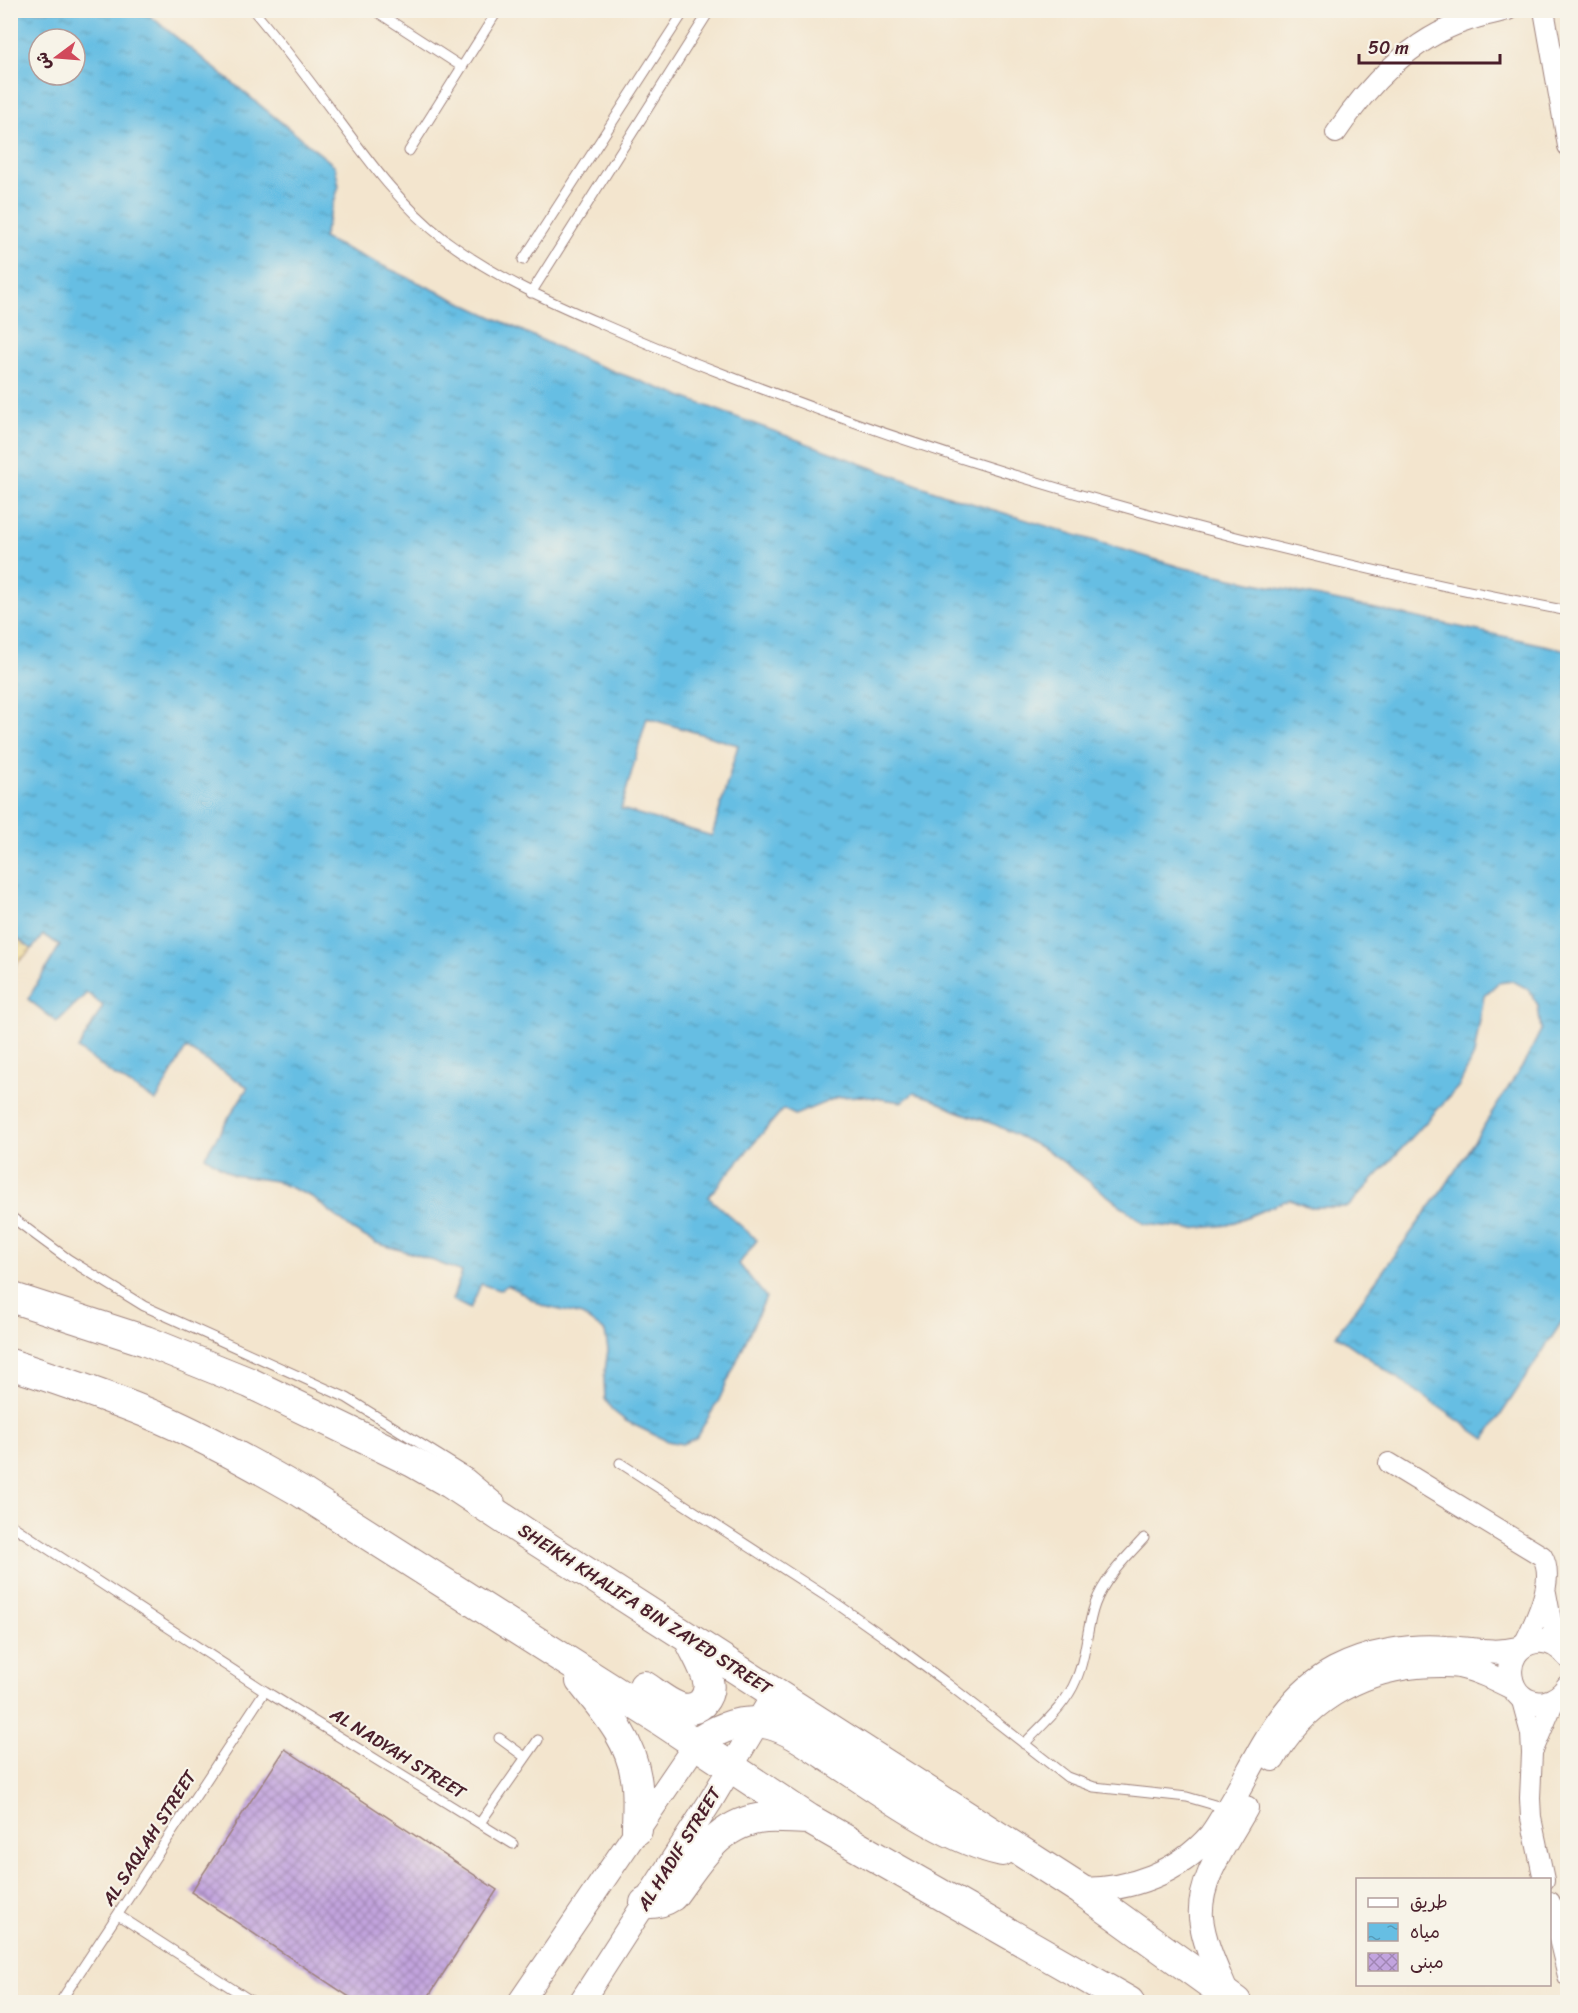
<svg xmlns="http://www.w3.org/2000/svg" width="1578" height="2013" viewBox="0 0 1578 2013" font-family="Sriracha,'Playpen Sans Arabic',sans-serif">
  <style>
    .sand { fill: url(#sand-dots); stroke: #9c7c64; stroke-width: 1.5 }
    .water { fill: url(#water-ripples); stroke: #586e87; stroke-width: 1.5; fill-rule: evenodd }
    .building { fill: url(#building-cross-hatch) }
    .lines { fill: none; stroke-linecap: round; stroke-linejoin: round }
    .service-casing { stroke: #9e827c; stroke-width: 11 }
    .minor-casing { stroke: #9e827c; stroke-width: 22 }
    .tertiary-casing { stroke: #9e827c; stroke-width: 26 }
    .primary-casing { stroke: #9e827c; stroke-width: 32 }
    .service { stroke: #fff; stroke-width: 9 }
    .minor { stroke: #fff; stroke-width: 20 }
    .tertiary { stroke: #fff; stroke-width: 24 }
    .primary { stroke: #fff; stroke-width: 30 }
    .labels { text-anchor: middle; dominant-baseline: central; stroke-width: 4.5; stroke-linejoin: round; paint-order: stroke }
    .street-label { font-size: 18px; fill: #4a1f2b; stroke: #f7f3e8 }
  </style>
  <defs>
    <pattern id="sand-dots" width="8" height="8" patternUnits="userSpaceOnUse" patternTransform="scale(1.5)"><rect width="8" height="8" fill="#eeda9e"/><path d="M2 2h.1M6 6h.1" fill="none" stroke="#cebb88" stroke-width="1.8" stroke-linecap="round"/></pattern>
    <pattern id="water-ripples" width="26" height="14" patternUnits="userSpaceOnUse" patternTransform="scale(1.5)"><rect width="26" height="14" fill="#66bee3"/><path d="M2 4q2-2 4 0t4 0M15 11q2-2 4 0t4 0" fill="none" stroke="#569ab8"/></pattern>
    <pattern id="building-cross-hatch" width="8" height="8" patternUnits="userSpaceOnUse" patternTransform="scale(1.5)"><rect width="8" height="8" fill="#c2a4de"/><path d="M0 0l8 8M0 8l8-8" fill="none" stroke="#a085b4"/></pattern>
  </defs>
  <rect width="100%" height="100%" fill="#f7f3e8"/>
  <filter id="ink" filterUnits="userSpaceOnUse"><feTurbulence type="fractalNoise" baseFrequency=".0167" numOctaves="2"/><feDisplacementMap in="SourceGraphic" scale="12" xChannelSelector="R" yChannelSelector="G"/><feConvolveMatrix kernelMatrix="1 2 1 2 8 2 1 2 1" color-interpolation-filters="sRGB"/></filter>
  <filter id="wash" filterUnits="userSpaceOnUse"><feTurbulence type="fractalNoise" baseFrequency=".008" numOctaves="4" result="noise"/><feDisplacementMap in="SourceGraphic" scale="24" xChannelSelector="R" yChannelSelector="G"/><feGaussianBlur stdDeviation="1.35" result="paint"/><feColorMatrix in="noise" values="0 0 0 0 0 0 0 0 0 0 0 0 0 0 0 0 0 1.4 0 .05"/><feComposite in="paint" operator="in"/></filter>
  <g filter="url(#wash)">
    <rect width="100%" height="100%" fill="#f3e5ce"/>
    <!-- sand -->
    <path class="sand" d="M11,934L32,949L13,967L11,965Z"/>
    <!-- water -->
    <path class="water" d="M10,11H144L335,166L339,186L323,238L589,362L945,495L1180,567L1567,650V1314L1485,1439L1336,1335L1446,1185L1526,1060L1541,1030L1538,1005L1528,989L1513,981L1498,983L1484,996L1474,1055L1459,1086L1348,1207H1309L1290,1199L1228,1225L1191,1229L1145,1224L1050,1152L996,1125L954,1110L930,1098L914,1093L902,1102L862,1096L838,1097L795,1115L783,1109L708,1197L757,1240L739,1264L766,1297L719,1400L696,1438L682,1444L667,1441L626,1421L612,1410L605,1399L604,1377L608,1350L605,1332L582,1315L543,1306L508,1285L499,1290L481,1284L470,1309L452,1300L462,1272L421,1256L376,1243L353,1230L312,1197L275,1181L233,1175L205,1156L248,1087L186,1048L156,1101L112,1074L78,1049L103,1006L87,993L57,1022L28,999L60,945L43,935L32,949L11,934ZM39,39H75V75H39ZM647,718L738,745L712,836L621,809Z"/>
    <g id="blocks">
      <!-- building -->
      <path class="building" d="M285,1749L497,1890L425,2002H357L191,1892Z"/>
    </g>
  </g>
  <g filter="url(#ink)">
    <use href="#blocks" fill-opacity="0" stroke="#9e827c" stroke-width="1.5"/>
    <g class="lines">
      <!-- service casing -->
      <g class="service-casing">
        <path id="service" d="M253,10C281,43 306,76 332,111C366,157 398,203 444,239C493,276 546,300 602,324C643,342 684,359 726,375C999,482 1281,555 1568,611
          M374,10L462,67
          M409,151L498,10
          M523,260L685,10
          M531,293L710,10
          M10,1216L68,1259L144,1306L347,1398L469,1474L500,1500
          M620,1463L830,1599L887,1639L944,1681L1067,1777L1094,1787L1187,1797L1225,1808
          M10,1524L265,1691L513,1844
          M499,1738L525,1757
          M1024,1744C1042,1725 1066,1705 1076,1680C1087,1656 1086,1628 1095,1604C1105,1577 1126,1558 1144,1538
          M480,1823L538,1740
          M118,1915L253,2002
          M60,2002L265,1691"/>
      </g>
      <!-- minor casing -->
      <g class="minor-casing">
        <path id="minor" d="M1544,10L1568,146
          M1336,133C1367,86 1412,38 1467,21C1480,16 1494,14 1508,10
          M1389,1463L1542,1556C1557,1579 1534,1624 1523,1646
          M1546,1593L1551,1620L1564,1651
          M1521,1697L1531,1734L1532,1753L1530,1798L1531,1818L1544,1880
          M1534,1748L1554,1701
          M1550,1902L1568,1976"/>
      </g>
      <!-- tertiary casing -->
      <g class="tertiary-casing">
        <path id="tertiary" d="M1568,1656C1560,1646 1550,1639 1536,1641C1496,1647 1505,1709 1545,1703C1555,1701 1562,1696 1568,1687
          M1273,1759C1303,1704 1356,1672 1417,1666C1431,1665 1445,1664 1459,1666C1478,1670 1496,1679 1514,1688
          M1081,1890C1130,1890 1178,1873 1211,1835C1220,1823 1227,1809 1235,1796C1262,1748 1284,1696 1335,1669C1368,1652 1409,1645 1446,1648C1471,1649 1493,1655 1518,1649
          M1228,1997C1218,1972 1204,1945 1201,1918C1198,1879 1228,1841 1246,1808
          M520,2002L696,1744
          M581,2002L710,1802L775,1693"/>
      </g>
      <!-- primary casing -->
      <g class="primary-casing">
        <path id="primary" d="M10,1297L146,1341L250,1383L413,1462L450,1483L533,1538L1081,1890L1236,2002
          M10,1364C62,1381 113,1398 162,1419C210,1440 256,1466 301,1492L660,1720L809,1819L1129,2002
          M581,1681C605,1711 630,1738 636,1778C639,1794 637,1813 637,1830
          M644,1686C660,1696 684,1720 702,1703C707,1697 710,1689 708,1681C705,1667 695,1652 689,1638
          M696,1744C717,1728 742,1718 769,1724C790,1729 811,1745 829,1757C881,1790 942,1837 1002,1851
          M645,1903C656,1904 663,1902 672,1896C698,1862 718,1821 766,1818C780,1817 795,1819 809,1819"/>
      </g>
      <!-- service -->
      <use href="#service" class="service"/>
      <!-- minor -->
      <use href="#minor" class="minor"/>
      <!-- tertiary -->
      <use href="#tertiary" class="tertiary"/>
      <!-- primary -->
      <use href="#primary" class="primary"/>
    </g>
  </g>
  <g class="labels">
    <!-- street labels -->
    <g class="street-label">
      <text transform="translate(645 1609) rotate(33)">SHEIKH KHALIFA BIN ZAYED STREET</text>
      <text transform="translate(398 1753) rotate(32)">AL NADYAH STREET</text>
      <text transform="translate(149 1838) rotate(-57)">AL SAQLAH STREET</text>
      <text transform="translate(679 1849) rotate(-58)">AL HADIF STREET</text>
    </g>
  </g>
  <!-- margin -->
  <rect width="1578" height="2013" fill="none" stroke="#f7f3e8" stroke-width="36"/>
  <!-- legend -->
  <rect x="1356" y="1878" width="195" height="108" fill="#f7f3e8" stroke="#b29e9c" stroke-width="1.5"/>
  <rect x="1368" y="1898" width="30" height="9" fill="#ffffff" stroke="#b29e9c" stroke-width="1.5"/>
  <text x="1410" y="1908" font-size="18" fill="#4a1f2b">طريق</text>
  <rect x="1368" y="1923" width="30" height="18" fill="url(#water-ripples)" stroke="#b29e9c" stroke-width="1.5"/>
  <text x="1410" y="1938" font-size="18" fill="#4a1f2b">مياه</text>
  <rect x="1368" y="1953" width="30" height="18" fill="url(#building-cross-hatch)" stroke="#b29e9c" stroke-width="1.5"/>
  <text x="1410" y="1968" font-size="18" fill="#4a1f2b">مبنى</text>
  <!-- north arrow -->
  <g transform="translate(57 57) rotate(254)"><circle r="28" fill="#f7f3e8" stroke="#b29e9c" stroke-width="1.5"/>
  <path d="M0-4.5L10 22L0 15L-10 22Z" fill="#d1495b"/>
  <text y="-9" font-size="16" font-weight="bold" text-anchor="middle" fill="#4a1f2b">ش</text>
  </g>
  <!-- scale -->
  <path d="M1359 54v9h141v-9" fill="none" stroke="#4a1f2b" stroke-width="3"/>
  <text x="1368" y="54" font-size="18" fill="#4a1f2b" stroke="#f7f3e8" stroke-width="4.5" paint-order="stroke">50 m</text>
</svg>
